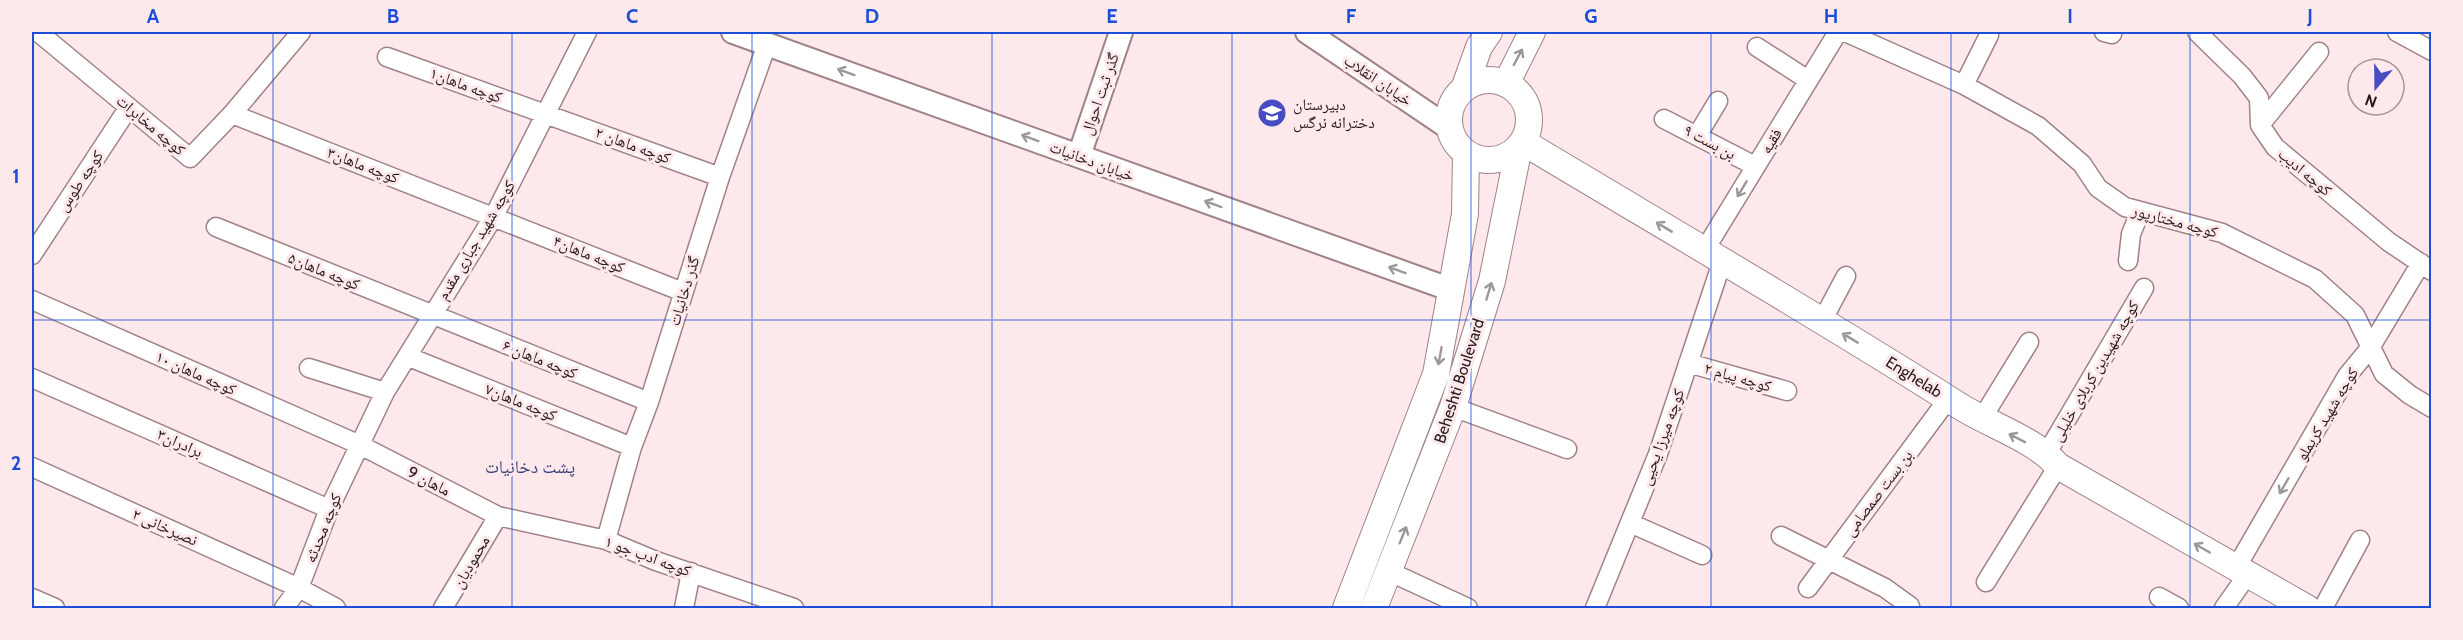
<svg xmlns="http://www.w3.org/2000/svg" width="2463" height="640" viewBox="0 0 2463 640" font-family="Cabin,'Noto Naskh Arabic',sans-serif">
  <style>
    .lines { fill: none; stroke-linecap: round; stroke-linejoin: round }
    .minor-casing { stroke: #a08287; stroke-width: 21 }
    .tertiary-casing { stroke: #a08287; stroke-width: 26 }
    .secondary-casing { stroke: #a08287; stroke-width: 28 }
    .minor { stroke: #fff; stroke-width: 18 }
    .tertiary { stroke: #fff; stroke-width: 22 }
    .secondary { stroke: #fff; stroke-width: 26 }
    .oneway { stroke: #9d9898 }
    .grid { fill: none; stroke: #1d4ed8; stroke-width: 1.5; stroke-opacity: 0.55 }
    .labels { text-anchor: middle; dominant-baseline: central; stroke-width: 6; stroke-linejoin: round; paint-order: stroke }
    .street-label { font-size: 16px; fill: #25191b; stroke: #fde9eb }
    .poi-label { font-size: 16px; fill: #25191b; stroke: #fde9eb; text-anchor: start }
    .neighbourhood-label { font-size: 18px; fill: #38407b; stroke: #fde9eb }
    .neatline { fill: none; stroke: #1d4ed8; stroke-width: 2 }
    .grid-label { font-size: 20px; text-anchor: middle; font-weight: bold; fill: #1d4ed8 }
  </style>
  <rect width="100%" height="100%" fill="#fde9eb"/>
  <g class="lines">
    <!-- minor casing -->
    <g class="minor-casing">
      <path id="minor" d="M38,32L190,158L232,114L301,32
        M1845,32L1964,85L2038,126L2082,164L2098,188L2125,207L2222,233L2315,279L2355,315L2384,374L2410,395L2432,408
        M2104,32L2112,34
        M2197,32L2242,76L2259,98L2260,125L2275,147L2389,242L2432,271
        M2397,32L2432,51
        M1757,47L1808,80
        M387,57L720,177
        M1964,85L1989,35
        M232,114L683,292
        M1664,119L1755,166
        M2260,125L2319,52
        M1697,136L1718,101
        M216,227L649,402
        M1704,251L1838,32
        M32,255L129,107
        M2128,261L2131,234L2140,212
        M32,300L360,445L498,516L606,540L656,561L794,608
        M1822,321L1846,276
        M409,357L632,447
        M1688,363L1787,391
        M309,368L385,392
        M32,378L329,509
        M1453,407L1567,449
        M1981,420L2029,342
        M2047,453L2144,288
        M32,467L299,588L336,608
        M1630,523L1702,555
        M1781,536L1885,588L1910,606
        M606,540L632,447L649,402L720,177L767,44
        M2236,568L2347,376L2370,348L2421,263
        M1388,571L1468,608
        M1986,582L2058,466
        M1808,588L1948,399
        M2159,597L2179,608
        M32,598L55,608
        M284,608L299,588L329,509L385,392L494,216L587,32
        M443,608L498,516
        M684,608L691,572
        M1595,608L1658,454L1722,262
        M2224,608L2248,574
        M2323,608L2360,540"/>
    </g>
    <!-- tertiary casing -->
    <g class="tertiary-casing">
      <path id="tertiary" d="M733,32L1452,290
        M1307,32L1449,128
        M1079,156L1121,32"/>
    </g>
    <!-- secondary casing -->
    <g class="secondary-casing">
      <path id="secondary" d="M1449 120a40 40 0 1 1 80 0a40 40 0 1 1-80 0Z
        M1506,84L1532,32
        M1464,89L1479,47L1489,32
        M1523,142C1668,229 1815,314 1958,405C1989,425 2035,439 2058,466L2307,608
        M1346,608L1436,374L1465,214L1466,153
        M1374,608L1453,407L1492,281L1519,147"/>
    </g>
    <!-- minor -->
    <use href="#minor" class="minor"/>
    <!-- tertiary -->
    <use href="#tertiary" class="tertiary"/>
    <!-- secondary -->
    <use href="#secondary" class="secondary"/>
  </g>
  <!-- one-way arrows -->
  <defs><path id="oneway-shaft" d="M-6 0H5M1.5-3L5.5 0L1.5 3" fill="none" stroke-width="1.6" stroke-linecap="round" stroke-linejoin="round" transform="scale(1.5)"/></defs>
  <g class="oneway">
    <use href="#oneway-shaft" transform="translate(1518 57) rotate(-62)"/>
    <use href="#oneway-shaft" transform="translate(846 72) rotate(-160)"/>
    <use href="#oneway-shaft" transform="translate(1030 138) rotate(-160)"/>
    <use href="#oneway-shaft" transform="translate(1742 189) rotate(121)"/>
    <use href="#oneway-shaft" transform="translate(1213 204) rotate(-160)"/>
    <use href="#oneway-shaft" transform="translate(1664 227) rotate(-149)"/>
    <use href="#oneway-shaft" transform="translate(1397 270) rotate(-160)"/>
    <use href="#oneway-shaft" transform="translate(1489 291) rotate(-73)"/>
    <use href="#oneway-shaft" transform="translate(1850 338) rotate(-149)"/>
    <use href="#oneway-shaft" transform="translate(1440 356) rotate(100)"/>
    <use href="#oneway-shaft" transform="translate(2017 438) rotate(-153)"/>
    <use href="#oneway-shaft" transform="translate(2284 486) rotate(120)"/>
    <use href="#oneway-shaft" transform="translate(1403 535) rotate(-68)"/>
    <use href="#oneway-shaft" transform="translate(2202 548) rotate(-150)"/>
  </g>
  <!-- grid -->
  <path class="grid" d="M273,32V608M512,32V608M752,32V608M992,32V608M1232,32V608M1471,32V608M1711,32V608M1951,32V608M2190,32V608M32,320H2432"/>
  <!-- icons -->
  <defs>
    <g id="school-disc" transform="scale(1.5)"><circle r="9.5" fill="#474cc2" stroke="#fde9eb"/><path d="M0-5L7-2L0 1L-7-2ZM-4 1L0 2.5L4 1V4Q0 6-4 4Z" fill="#fff"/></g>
  </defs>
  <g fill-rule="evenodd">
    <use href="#school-disc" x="1272" y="113"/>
  </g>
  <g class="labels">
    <!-- street labels -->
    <g class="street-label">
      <text transform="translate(1378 80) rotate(34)">خیابان انقلاب</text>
      <text transform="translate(466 85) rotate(20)">کوچه ماهان۱</text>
      <text transform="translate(1100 94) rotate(-71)">گذر ثبت احوال</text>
      <text transform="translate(151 125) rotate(40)">کوچه مخابرات</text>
      <text transform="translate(1771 141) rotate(-59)">فقیه</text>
      <text transform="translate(1710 142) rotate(28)">بن بست ۹</text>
      <text transform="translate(633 145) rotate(20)">کوچه ماهان ۲</text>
      <text transform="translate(1092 161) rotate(20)">خیابان دخانیات</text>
      <text transform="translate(363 165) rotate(21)">کوچه ماهان۳</text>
      <text transform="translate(2305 172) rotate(40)">کوچه ادیب</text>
      <text transform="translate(80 181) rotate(-56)">کوچه طوس</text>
      <text transform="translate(2175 221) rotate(15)">کوچه مختارپور</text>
      <text transform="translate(476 240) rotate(-59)">کوچه شهید جباری مقدم</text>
      <text transform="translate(589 254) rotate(22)">کوچه ماهان۴</text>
      <text transform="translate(324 271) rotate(22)">کوچه ماهان۵</text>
      <text transform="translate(684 291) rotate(-73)">گذر دخانیات</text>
      <text transform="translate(540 359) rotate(22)">کوچه ماهان ۶</text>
      <text transform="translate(2095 371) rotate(-60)">کوچه شهیدین کربلای خلیلی</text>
      <text transform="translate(196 373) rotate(24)">کوچه ماهان ۱۰</text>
      <text transform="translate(1738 377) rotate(16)">کوچه پیام ۲</text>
      <text transform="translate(1914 377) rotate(32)">Enghelab</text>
      <text transform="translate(1459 381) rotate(-72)">Beheshti Boulevard</text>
      <text transform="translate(521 402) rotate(22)">کوچه ماهان۷</text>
      <text transform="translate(2327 414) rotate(-59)">کوچه شهید کریملو</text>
      <text transform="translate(1662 437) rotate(-70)">کوچه میرزا یحیی</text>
      <text transform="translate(180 443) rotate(24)">برادران۳</text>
      <text transform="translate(429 481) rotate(27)">ماهان 9</text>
      <text transform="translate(1878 493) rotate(-53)">بن بست صمصامی</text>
      <text transform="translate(165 527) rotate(24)">نصیرخانی ۲</text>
      <text transform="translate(323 528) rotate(-68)">کوچه محدثه</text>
      <text transform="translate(648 556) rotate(20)">کوچه ادب جو ۱</text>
      <text transform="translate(471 562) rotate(-60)">محمودیان</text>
    </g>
    <!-- poi labels -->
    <g class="poi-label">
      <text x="1293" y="104">دبیرستان<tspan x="1293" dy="18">دخترانه نرگس</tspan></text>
    </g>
    <!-- neighbourhood labels -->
    <g class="neighbourhood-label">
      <text x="530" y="467">پشت دخانیات</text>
    </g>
  </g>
  <!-- border -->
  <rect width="2463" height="640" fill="none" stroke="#fde9eb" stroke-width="66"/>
  <!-- north arrow -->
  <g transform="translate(2376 87) rotate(200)"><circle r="28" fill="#fde9eb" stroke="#a79698" stroke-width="1.5"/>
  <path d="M0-4.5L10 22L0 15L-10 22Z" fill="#474cc2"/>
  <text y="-9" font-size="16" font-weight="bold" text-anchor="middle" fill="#25191b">N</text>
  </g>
  <rect x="33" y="33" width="2397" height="574" class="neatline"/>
  <g class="grid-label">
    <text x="153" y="23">A</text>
    <text x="393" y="23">B</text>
    <text x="632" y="23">C</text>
    <text x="872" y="23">D</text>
    <text x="1112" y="23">E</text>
    <text x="1351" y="23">F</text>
    <text x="1591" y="23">G</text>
    <text x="1831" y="23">H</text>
    <text x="2070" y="23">I</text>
    <text x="2310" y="23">J</text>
    <text x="16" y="183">1</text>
    <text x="16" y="470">2</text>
  </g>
</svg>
